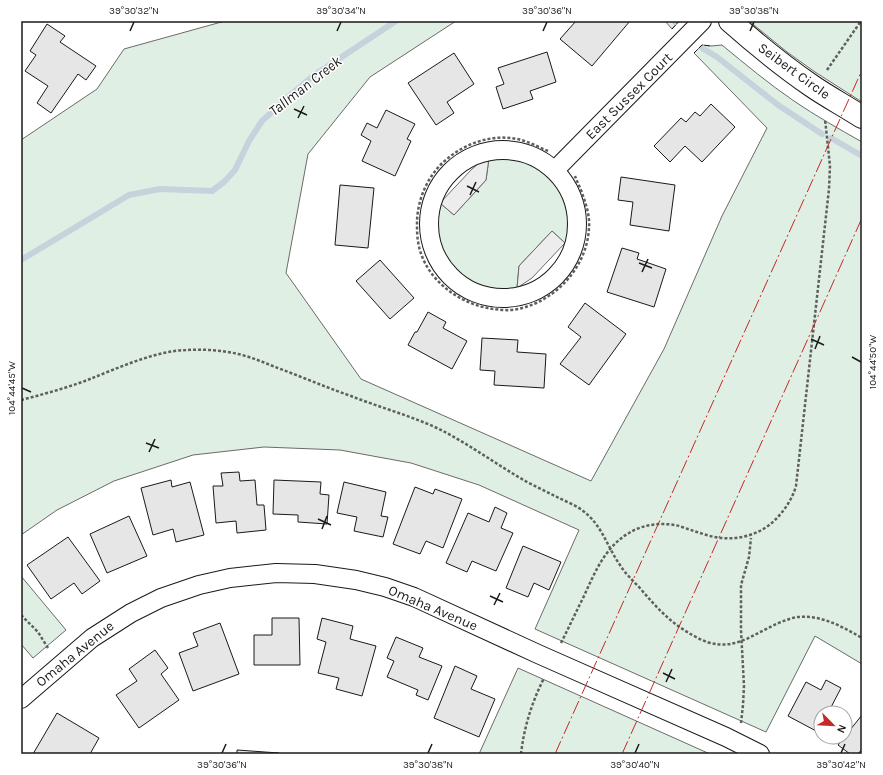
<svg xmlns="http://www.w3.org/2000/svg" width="883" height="775" viewBox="0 0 883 775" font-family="Karla,sans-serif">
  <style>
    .green { fill: #e0efe3; stroke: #6a6a6a }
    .parking { fill: #ededed; stroke: #6a6a6a }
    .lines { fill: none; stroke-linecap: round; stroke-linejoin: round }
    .stream { stroke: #c6d2dc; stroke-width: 6 }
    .building { fill: #e6e6e6; stroke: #1a1a1a }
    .minor-casing { stroke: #1a1a1a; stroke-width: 20 }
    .tertiary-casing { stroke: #1a1a1a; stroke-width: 24 }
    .path { stroke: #5f5f5f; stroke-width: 2.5; stroke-dasharray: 3 2; stroke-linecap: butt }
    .minor { stroke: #fff; stroke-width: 18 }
    .tertiary { stroke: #fff; stroke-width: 22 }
    .fence { stroke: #1a1a1a; stroke-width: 1; stroke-dasharray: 5 2; stroke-linecap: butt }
    .power { stroke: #c62828; stroke-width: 1; stroke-dasharray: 14 3 2 3; stroke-linecap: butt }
    .ticks { fill: none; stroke: #1a1a1a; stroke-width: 1.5 }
    .labels { text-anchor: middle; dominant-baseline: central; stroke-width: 3; stroke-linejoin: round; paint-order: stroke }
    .street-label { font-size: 14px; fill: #1a1a1a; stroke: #fff }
    .water-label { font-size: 15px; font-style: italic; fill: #1a1a1a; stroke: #fff }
    .neatline { fill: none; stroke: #1a1a1a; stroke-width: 1.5 }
    .ticks-label { font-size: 10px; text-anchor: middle; fill: #1a1a1a }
  </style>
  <rect width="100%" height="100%" fill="#fff"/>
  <!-- green -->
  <path class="green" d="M225,21H456L370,77L308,154L286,273L361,379L591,481L664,349L722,216L767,128L694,53L702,45L711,46L722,45C745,64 769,84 794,101C816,116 839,129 862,142V664L815,636L766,732L535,629L579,530L479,485L411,463L340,450L264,447L193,455L114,481L57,510L21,535V140L97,89L124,49Z
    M665,21H680L672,29Z
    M749,21H862V102L815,72L787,52Z
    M505,155C517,157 532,160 543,168C560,181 570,204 570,226C569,232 569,238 565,243L552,231L519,266L517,288C512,289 507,290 502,290C469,290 442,265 436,234C435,223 435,213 440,203L454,215L486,180L489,158Z
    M21,576L66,630L33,658L21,644Z
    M518,668L710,754H479Z"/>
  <!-- parking -->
  <path class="parking" d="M489,158L486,180L454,215L440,203L471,170L479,163Z
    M552,231L565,243L532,278L517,288L519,266Z"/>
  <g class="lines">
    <!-- stream -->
    <path class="stream" d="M674,21L675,22
      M702,48L717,57L778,105L822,134
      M831,138L862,156
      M21,260L129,195L160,189L212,191L224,182L235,170L249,141L262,121L287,98L313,76L396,21"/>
  </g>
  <!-- building -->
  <path class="building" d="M576,21H630L592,66L560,39Z
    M47,24L65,36L60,42L96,66L86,80L78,74L51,113L37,103L48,86L25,71L36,55L30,51Z
    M547,52L556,82L530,91L533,99L503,109L496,87L504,84L498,68Z
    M454,53L474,84L447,102L454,113L436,125L408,83Z
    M711,104L735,127L702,162L685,146L670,162L654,146L681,118L686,122L695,112L700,116Z
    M386,110L415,124L407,139L411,141L395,176L362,161L371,141L361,135L367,123L377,128Z
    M621,177L675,185L669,231L630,225L633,202L618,200Z
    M340,185L374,188L368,248L335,245Z
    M622,248L639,253L637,259L666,269L654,307L607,292Z
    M380,260L414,298L390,319L356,281Z
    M585,303L626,334L589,385L560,364L581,337L568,327Z
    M428,312L446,322L443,328L467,341L452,369L408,345L415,332H417Z
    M482,338L518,340L517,352L546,354L544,388L494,385L495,371L480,370Z
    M239,472L240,481L255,480L257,505H264L266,530L237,533L236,521L216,523L213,486H223L221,473Z
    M171,480L172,487L190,482L204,535L176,542L173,529L153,535L141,488Z
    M274,480L321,482L320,494L329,495L327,524L298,522V515L273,514Z
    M344,482L386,492L381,516L388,517L383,537L354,531L357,517L337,513Z
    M415,487L433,494L435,489L462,499L443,548L426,541L420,554L393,544Z
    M495,507L507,513L501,528L513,533L496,571L472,561L467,572L446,563L468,513L489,522Z
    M129,516L147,556L107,573L90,534Z
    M68,537L100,581L82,594L74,583L51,599L27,565Z
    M523,546L561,562L549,590L534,583L528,597L506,588Z
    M272,618H299L300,665H254V635H272Z
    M322,618L353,626L350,639L376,646L362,696L336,689L339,678L318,673L326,642L317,639Z
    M220,623L239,674L193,691L179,653L198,646L193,633Z
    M396,637L423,648L419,657L442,666L428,700L416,695L418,690L387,677L394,661L387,658Z
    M155,650L168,668L161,674L179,700L139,728L116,695L137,681L129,669Z
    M455,666L477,676L471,689L495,699L479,737L434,718Z
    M826,680L841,688L828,713H821V726L818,732L788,716L806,682L821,690Z
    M57,713L99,738L90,754H33Z
    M862,715V749L858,754H850L838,745Z
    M237,750L279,753V754H237Z"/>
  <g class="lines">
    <!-- minor casing -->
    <g class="minor-casing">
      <path id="minor" d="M429 224a74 74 0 1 1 148 0a74 74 0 1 1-148 0Z
        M555,170L702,21
        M21,699L92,638L131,613L161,598L199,585L230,578L276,573L315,574L356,580L385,587L414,597L538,654L726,737L760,754"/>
    </g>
    <!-- tertiary casing -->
    <g class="tertiary-casing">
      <path id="tertiary" d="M730,21C756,44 783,66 812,86C828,97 845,106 862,117"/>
    </g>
    <!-- path -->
    <path class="path" d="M827,70L861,21
      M548,151C538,147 528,141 517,139C492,134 466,143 447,159C428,174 417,200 417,223C417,229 417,235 418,241C423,278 459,305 494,309C502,310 510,311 518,309C556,301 587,267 589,228C590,216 586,204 582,193C580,187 577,182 575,176
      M21,400C44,394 67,388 90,379C118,368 155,351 186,350C203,349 221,350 238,354C251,357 263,362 275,367C300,376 325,387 351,396C381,408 416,417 445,432C473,447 499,466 527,482C537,487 547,492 557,497C565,501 575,505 582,510C603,526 606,545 620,565C625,573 632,580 639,587C657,608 671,624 696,637C730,656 750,635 781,622C787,620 793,617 799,617C822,615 843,627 862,638
      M21,615L38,632L48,648
      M561,643C569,627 576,612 584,596C595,572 605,547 629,533C643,524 663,522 679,526C691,530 702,534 714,537C735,541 758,536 774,521C784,511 792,500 796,486L829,189L830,166L825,119
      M741,723L743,705L744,686L741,630V585L749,557L751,538
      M521,754C524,727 532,702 544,678"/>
    <!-- minor -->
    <use href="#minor" class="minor"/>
    <!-- tertiary -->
    <use href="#tertiary" class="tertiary"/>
    <!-- fence -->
    <path class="fence" d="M672,29L678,22V21
      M694,53L702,45L711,46"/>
    <!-- power -->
    <path class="power" d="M555,754L862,70
      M622,754L862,218"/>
  </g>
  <!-- ticks -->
  <path class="ticks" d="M130,31L134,22M337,31L341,22M543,31L547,22M750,31L754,22M294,109L307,115M298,118L304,106M467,186L479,192M470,195L476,182M639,263L652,268M642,272L648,259M811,339L824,345M815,349L820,336M852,357L861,362M22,388L31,392M146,443L159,448M149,452L155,439M318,519L331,525M322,529L327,516M490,596L503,602M494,605L500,593M663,673L675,679M666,682L672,669M222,753L226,744M428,753L432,744M635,753L639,744M841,753L845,744"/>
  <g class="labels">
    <!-- street labels -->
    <g class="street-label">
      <text transform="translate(794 71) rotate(36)">Seibert Circle</text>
      <text transform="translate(629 96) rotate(-45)">East Sussex Court</text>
      <text transform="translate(433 608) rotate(23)">Omaha Avenue</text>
      <text transform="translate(75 654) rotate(-39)">Omaha Avenue</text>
    </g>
    <!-- water labels -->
    <g class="water-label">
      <text transform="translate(305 86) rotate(-38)">Tallman Creek</text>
    </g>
  </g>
  <!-- border -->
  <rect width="883" height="775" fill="none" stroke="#ffffff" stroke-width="44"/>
  <!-- north arrow -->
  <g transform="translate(833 725) rotate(114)"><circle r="19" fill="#ffffff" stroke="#a3a3a3"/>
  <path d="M0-3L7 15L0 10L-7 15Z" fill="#c62828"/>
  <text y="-6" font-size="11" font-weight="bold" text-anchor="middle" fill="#1a1a1a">N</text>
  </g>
  <rect x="22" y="22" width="839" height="731" class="neatline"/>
  <g class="ticks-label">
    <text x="134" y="14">39°30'32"N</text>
    <text x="341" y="14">39°30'34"N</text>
    <text x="547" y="14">39°30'36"N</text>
    <text x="754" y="14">39°30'38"N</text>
    <text transform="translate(872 362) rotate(-90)" y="4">104°44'50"W</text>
    <text transform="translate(11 388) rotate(-90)" y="4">104°44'45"W</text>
    <text x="222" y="768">39°30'36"N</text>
    <text x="428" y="768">39°30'38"N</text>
    <text x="635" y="768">39°30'40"N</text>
    <text x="841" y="768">39°30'42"N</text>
  </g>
</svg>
